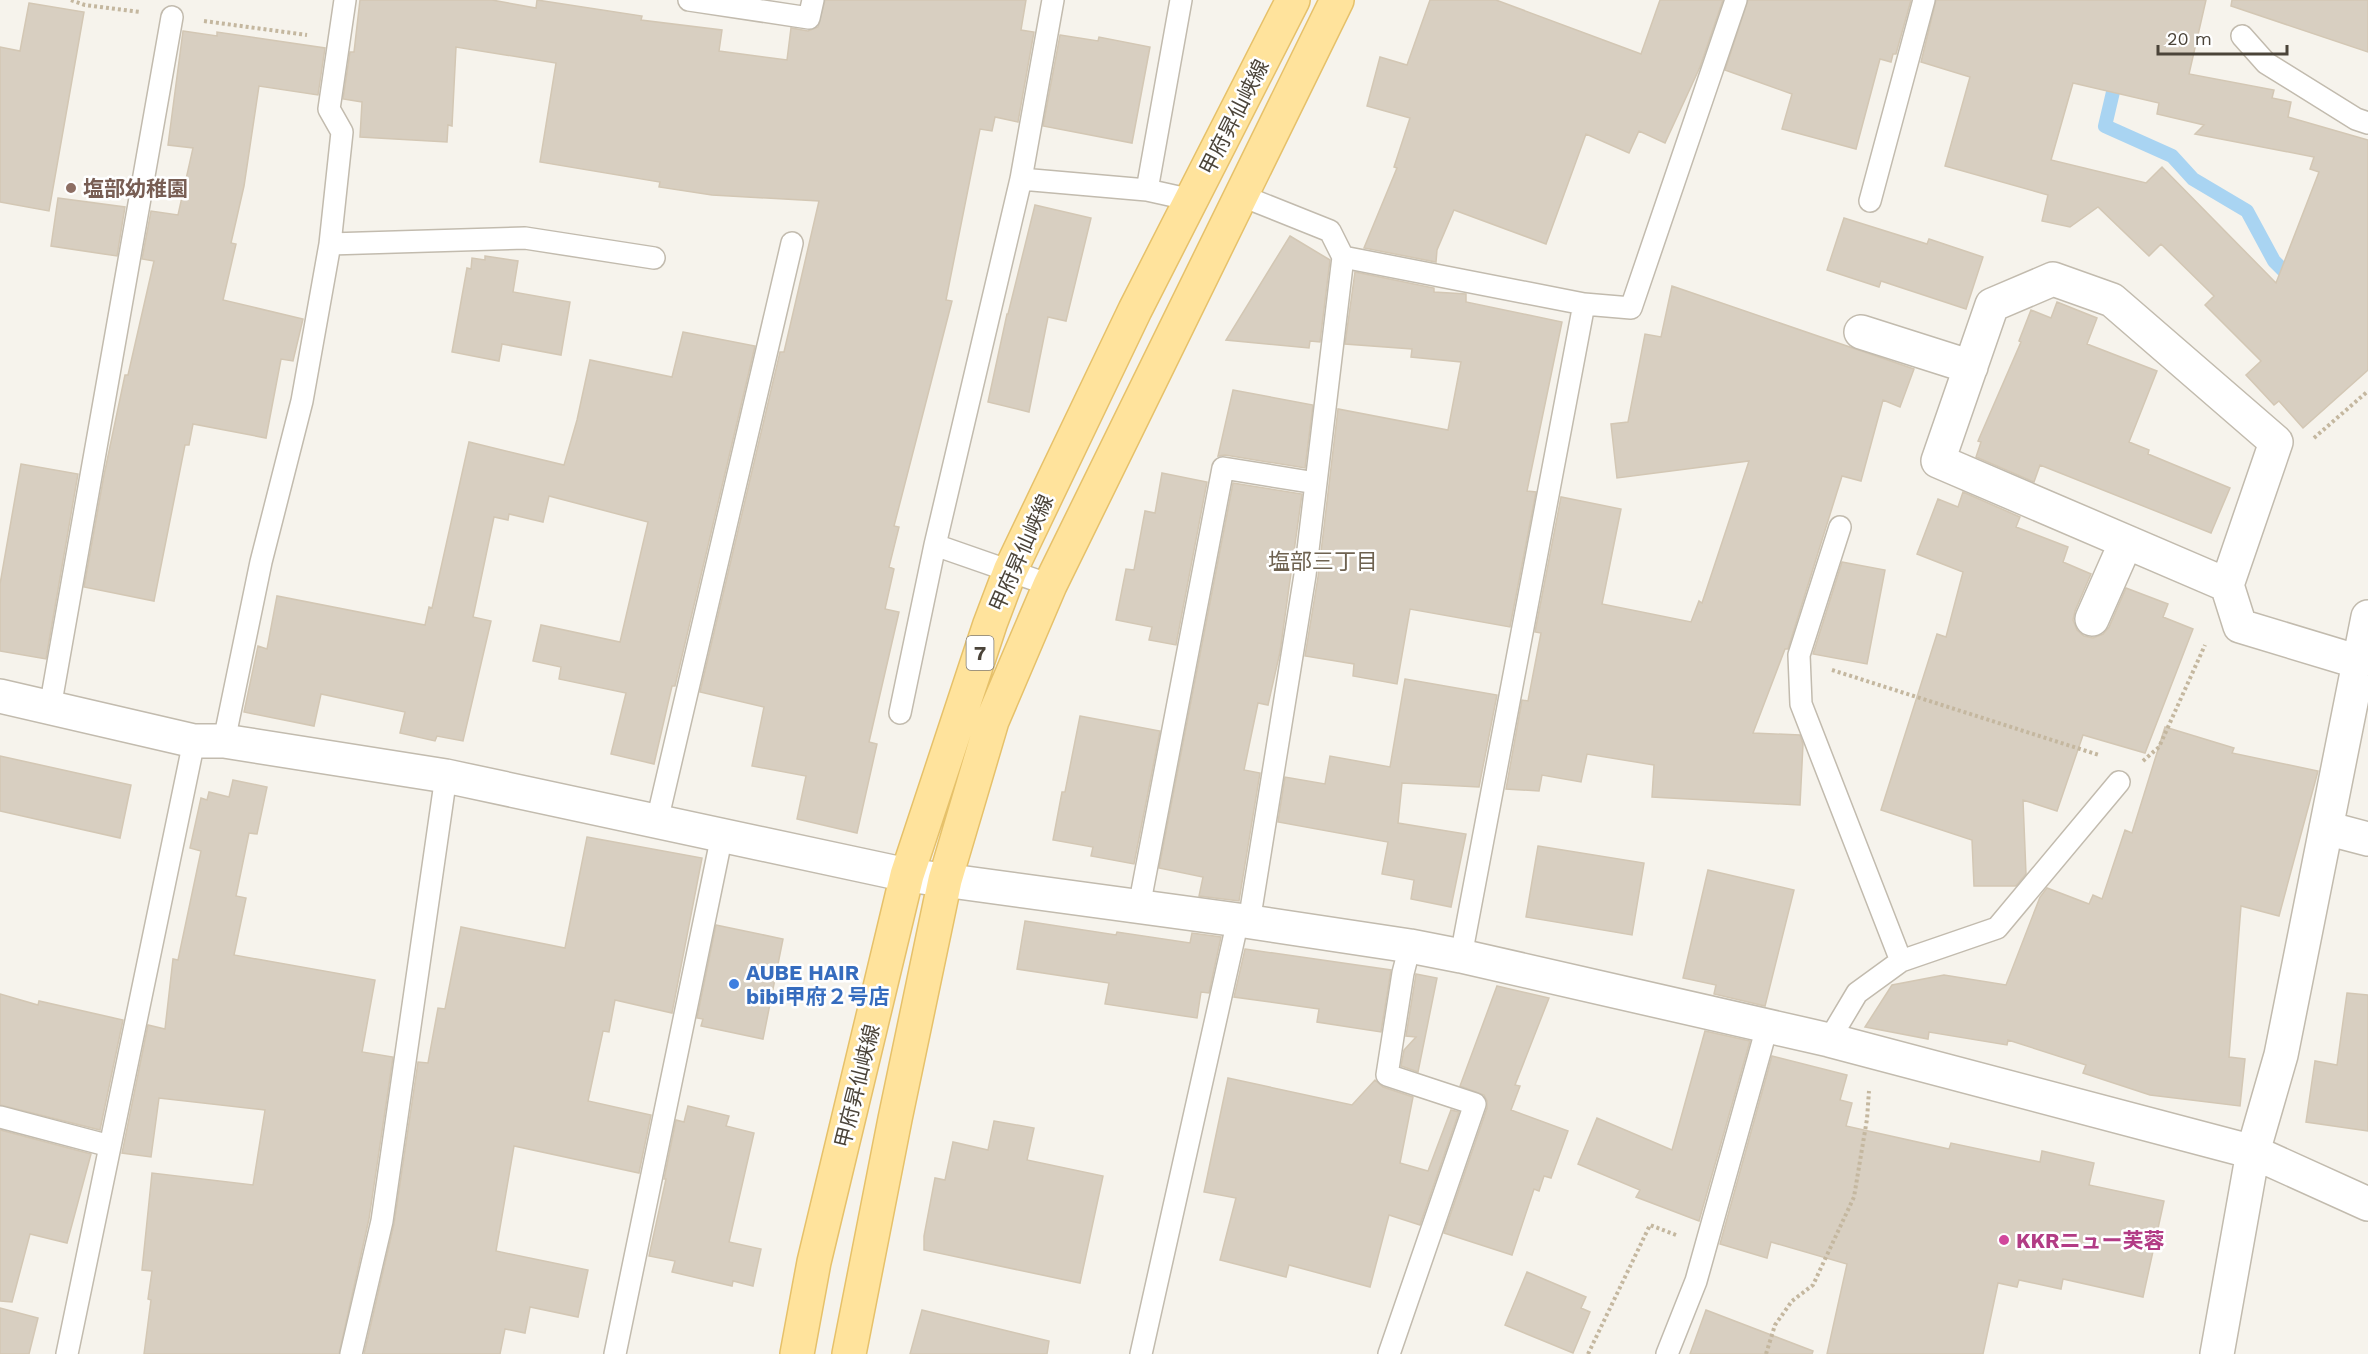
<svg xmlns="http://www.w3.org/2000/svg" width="2368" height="1354" viewBox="0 0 2368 1354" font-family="'Work Sans','Noto Sans JP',sans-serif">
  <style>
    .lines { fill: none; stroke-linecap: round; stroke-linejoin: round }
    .stream { stroke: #a9d4f2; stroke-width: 14 }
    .building { fill: #d8cfc1; stroke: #d3c7b4; stroke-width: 1.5; fill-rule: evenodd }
    .lane-casing { stroke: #c2bbae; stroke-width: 24 }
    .street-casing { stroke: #c2bbae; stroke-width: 36 }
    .primary-casing { stroke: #e6c16a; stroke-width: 36 }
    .path { stroke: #c4b79f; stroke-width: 4; stroke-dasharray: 3 3; stroke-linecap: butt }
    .lane { stroke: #fff; stroke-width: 21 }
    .street { stroke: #fff; stroke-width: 33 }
    .primary { stroke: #ffe39c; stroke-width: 33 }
    .education-dot { fill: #8d6e63; stroke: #fff; stroke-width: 2 }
    .shop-dot { fill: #3f7fe0; stroke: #fff; stroke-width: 2 }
    .hotel-dot { fill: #d1479c; stroke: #fff; stroke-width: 2 }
    .labels { text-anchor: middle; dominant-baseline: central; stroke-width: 5; stroke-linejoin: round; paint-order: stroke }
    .shield { fill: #fff; stroke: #817c74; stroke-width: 1.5 }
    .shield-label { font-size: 20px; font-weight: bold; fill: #4b4439 }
    .street-label { font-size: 21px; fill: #4b4439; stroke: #fff }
    .education-label { font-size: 21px; font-weight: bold; fill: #785e54; stroke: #fff; text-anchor: start }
    .shop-label { font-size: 21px; font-weight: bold; fill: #366cbe; stroke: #fff; text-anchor: start }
    .hotel-label { font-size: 21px; font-weight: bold; fill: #b23c85; stroke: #fff; text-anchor: start }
    .neighbourhood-label { font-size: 22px; fill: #6e6250; stroke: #fff }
  </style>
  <rect width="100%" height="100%" fill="#f6f3ec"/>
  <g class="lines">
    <!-- stream -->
    <path class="stream" d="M2117,75L2105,126L2172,156L2193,179L2247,211L2274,261L2294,281"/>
  </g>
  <!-- building -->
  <path class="building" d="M360,0H492L536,8L537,0L642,16L641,20L722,30L719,51L787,60L791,28L808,31L818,27L825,0H1026L1021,30L1034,32L1018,122L995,117L992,131L980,129L946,300L952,301L894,526L899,527L889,567L894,569L885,609L899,612L869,742L877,744L857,833L797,819L806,776L752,766L764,707L700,692L780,352H784L819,201L712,195L659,187L660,182L540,162L556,63L456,47L452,126L448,125L447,142L360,137L362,102L343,99L350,52H354Z
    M1430,0H1496L1641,54L1660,0H1723L1700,67L1665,143L1639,131L1629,153L1586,134L1546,244L1454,210L1437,250L1436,262L1364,248L1397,168L1394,167L1410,118L1367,106L1380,57L1407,65Z
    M1748,0H1911L1896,54H1893L1891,62L1880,59L1856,149L1782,129L1792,94L1725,70Z
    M1936,0H2206L2189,74L2274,90L2272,98L2291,102L2288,117L2368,140V370L2303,428L2279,401L2274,405L2246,375L2261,361L2205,305L2214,296L2161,244L2149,256L2098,207L2070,227L2042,221L2048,195L1945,166L1970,77L1921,62ZM2073,83L2159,103L2157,114L2204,125L2195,134L2314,157L2310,169L2319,172L2276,283L2162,167L2146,183L2051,160Z
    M2232,0H2368V52L2231,6Z
    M29,3L84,12L49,211L0,202V47L20,51Z
    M183,31L217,36V32L325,48L318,95L259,86L244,186L231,243L236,244L223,300L303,319L293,361L281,359L266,438L193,424L189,445H185L154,601L84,587L104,475L125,375H128L154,261L142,259L151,211L178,215L193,148L168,145Z
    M1060,35L1098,41L1099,37L1150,47L1132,143L1043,126Z
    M58,198L125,207L117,256L51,246Z
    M1035,205L1091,218L1066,321L1048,317L1029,412L988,402L1007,314H1008Z
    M1844,218L1927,244L1929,239L1983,257L1966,309L1881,281L1879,287L1827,270Z
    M1290,236L1330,260L1320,342L1310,341L1309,348L1226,340Z
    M485,256L518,261L513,292L570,302L561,355L502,344L499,361L452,352L467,268L471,269L472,258L485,260Z
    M1355,272L1434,288V292L1466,294V302L1562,322L1527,491L1536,492L1510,627L1410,609L1397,684L1353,676L1354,664L1305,656L1318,577L1338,409L1448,430L1461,362L1411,357L1412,349L1345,344Z
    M1672,286L1914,369L1900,407L1883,400L1861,481L1842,476L1788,649H1785L1753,733L1800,735L1803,744L1800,805L1652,797L1654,765L1587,754L1581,782L1542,775L1539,791L1506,789L1522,700L1528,701L1541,633L1535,632L1561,497L1621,509L1602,604L1691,622L1699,601L1702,603L1749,461L1617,478L1611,424L1628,422L1645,334L1661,337Z
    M2057,302L2097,318L2087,344L2157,371L2129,442L2149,450L2148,454L2230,488L2211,533L2040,465L2034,482L1976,457L1981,442L1978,441L2021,342L2019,341L2031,310L2051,318Z
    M683,332L755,346L675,686H672L654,764L611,754L626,693L559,679L561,667L533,661L541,625L620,642L648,522L549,496L543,522L509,514L508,520L494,517L473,617L491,621L463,741L437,736L435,741L400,733L405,712L321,694L314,726L244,712L258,646L267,649L277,596L425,625L429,607L432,608L469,442L564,465L577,420L590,360L672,377Z
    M1233,390L1313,405L1305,468L1225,455L1218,456Z
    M21,464L78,474L46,659L0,651V584Z
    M1162,473L1207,482L1176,645L1149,640L1152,627L1116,620L1126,569L1134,570L1145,511L1155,513Z
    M1233,483L1302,494L1280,652L1268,705L1258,703L1244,770L1260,773L1239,901L1199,896L1203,877L1159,868Z
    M1963,492L2020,517L2016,527L2068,547L2063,562L2091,574L2075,611L2073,620L2077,630L2084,636L2093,638L2103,634L2109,627L2126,588L2168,604L2163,617L2193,629L2145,753L2083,735L2057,811L2023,800L2026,874L2016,886H1974L1972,840L1881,810L1937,634L1946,637L1963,572L1917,554L1938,499L1958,507Z
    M1842,562L1885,570L1867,664L1813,654Z
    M1405,679L1497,695L1479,787L1402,783L1398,823L1466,834L1451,907L1411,899L1414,880L1382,874L1388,842L1278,822L1285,777L1325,784L1330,756L1390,767Z
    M1080,716L1160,731L1134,864L1091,856L1093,847L1053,840L1062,792H1065Z
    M2165,727L2234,748L2232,753L2318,771L2279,916L2241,906L2229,1057L2245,1059L2240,1106L2150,1095L2083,1073L2086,1065L2008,1040L2007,1045L1929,1032L1928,1039L1865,1027L1892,985L1944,975L2006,985L2040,897L2047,888L2089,904L2093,895L2102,899L2125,830L2132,833Z
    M0,756L131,785L120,838L0,811Z
    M233,780L267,787L257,834L249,833L236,896L246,898L234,955L375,980L362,1052L393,1057L369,1219L339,1354H144L151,1300L148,1299L152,1271L142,1270L152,1173L253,1185L265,1110L159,1098L151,1157L122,1153L148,1025L165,1029L173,959L178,960L201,851L190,848L201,798L207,800L209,792L229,797Z
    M587,837L702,858L672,1013L615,1000L609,1032L603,1031L588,1101L651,1115L639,1173L514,1146L496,1251L588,1270L578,1317L530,1307L525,1333L505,1329L500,1354H364L394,1224L418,1062L428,1063L438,1008L445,1009L461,927L565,948Z
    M1538,846L1644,863L1632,935L1526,917Z
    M1708,870L1794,890L1765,1006L1714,994L1716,985L1683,978Z
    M1025,921L1116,935L1117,932L1190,943L1192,933L1221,937L1209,993L1201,992L1197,1018L1105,1004L1109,983L1017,969Z
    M716,925L783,939L763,1039L701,1026L703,1019L697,1018Z
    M1245,949L1391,970L1381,1032L1317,1022L1319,1009L1234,997Z
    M1416,974L1437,978L1418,1072L1401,1066L1404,1050L1416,1037L1406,1036Z
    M1497,986L1549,998L1515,1085L1520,1086L1511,1110L1568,1131L1551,1178L1544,1176L1539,1191L1534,1189L1512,1255L1444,1233L1487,1108V1101L1484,1095L1460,1086Z
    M2347,993L2368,995V1131L2306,1122L2315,1061L2337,1065Z
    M0,994L38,1005L39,1001L123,1020L100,1130L0,1105Z
    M1705,1031L1750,1041L1699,1221L1636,1197L1640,1190L1578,1164L1597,1118L1672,1150Z
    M1772,1056L1847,1075L1840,1100L1852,1103L1846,1126L1949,1149L1951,1143L2040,1162L2042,1151L2094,1163L2089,1185L2164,1201L2143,1297L2063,1279L2061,1289L2019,1280L2017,1287L1998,1283L1983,1354H1827L1847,1264L1771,1242L1767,1258L1720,1244Z
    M1228,1078L1352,1105L1375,1080L1383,1087L1413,1097L1400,1163L1428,1171L1451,1110L1459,1112L1420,1225L1389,1215L1370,1287L1289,1265L1286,1277L1220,1260L1236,1198L1204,1192Z
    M688,1106L729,1116L726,1126L754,1133L729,1242L761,1249L753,1286L733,1281L732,1286L672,1272L675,1261L649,1256L666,1179H664L676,1120L684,1122Z
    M994,1121L1034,1128L1027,1160L1103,1176L1080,1283L924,1250V1236L935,1178L945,1180L953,1142L988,1150Z
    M0,1130L91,1154L67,1243L30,1234L12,1302L0,1301Z
    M1527,1272L1586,1297L1581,1308L1590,1312L1573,1353L1505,1325Z
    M0,1308L38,1318L29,1354H0Z
    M922,1310L1049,1341L1047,1354H910Z
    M1706,1310L1813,1351L1812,1354H1690Z"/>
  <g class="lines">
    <!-- lane casing -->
    <g class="lane-casing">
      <path id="lane" d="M689,0L809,18L813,0
        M1181,0L1147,190L1192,200
        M2242,36L2266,63L2356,119L2368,123
        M1021,179L1147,190
        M1240,195L1330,231L1343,257L1305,575L1249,922
        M1870,201L1924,0
        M330,244L525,238L654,258
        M1343,257L1584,304L1461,956
        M1584,304L1631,308L1736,0
        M1840,527L1799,655L1801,704L1901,961
        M1050,585L935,545L1021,179L1053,0
        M50,708L172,17
        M900,713L935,545
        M224,741L261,562L302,401L330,244L342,132L329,109L345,0
        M657,821L792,243
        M1139,907L1223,468L1316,483
        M1829,1040L1857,993L1901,961L1997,928L2119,782
        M0,1117L110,1146
        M67,1354L194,741
        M351,1354L382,1221L446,776
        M615,1354L722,835
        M1141,1354L1238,920
        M1389,1354L1475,1104L1387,1075L1403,973L1410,946
        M1667,1354L1696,1281L1767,1027"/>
    </g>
    <!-- street casing -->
    <g class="street-casing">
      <path id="street" d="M1861,332L1971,367
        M2227,585L2276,442L2112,300L2053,279L1992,305L1938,461L2227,585L2240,626L2359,662
        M2092,619L2126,542
        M0,696L194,741H224L446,776L907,875L1238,920L1410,946L1461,956L1829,1040L2253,1152L2368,1204
        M2326,828L2368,839
        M2217,1354L2253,1152L2281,1055L2368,617"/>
    </g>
    <!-- primary casing -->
    <g class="primary-casing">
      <path id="primary" d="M797,1354L814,1262L907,875L990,624L1010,571L1135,310L1293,0
        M849,1354L895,1119L945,880L992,721L1050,585L1337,0"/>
    </g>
    <!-- path -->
    <path class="path" d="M71,0L85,5L140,12
      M204,21L307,35
      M2314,438L2368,391
      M1832,670L2099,755
      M2143,761L2159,747L2205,645
      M1588,1354L1650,1225L1676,1235
      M1766,1354L1775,1325L1792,1301L1813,1285L1854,1197L1867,1119L1869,1091"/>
    <!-- lane -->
    <use href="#lane" class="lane"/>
    <!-- street -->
    <use href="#street" class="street"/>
    <!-- primary -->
    <use href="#primary" class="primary"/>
  </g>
  <!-- markers -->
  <circle class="education-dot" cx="71" cy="188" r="6"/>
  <circle class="shop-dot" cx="734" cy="984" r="6"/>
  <circle class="hotel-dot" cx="2004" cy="1240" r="6"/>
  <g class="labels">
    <!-- shield labels -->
    <rect class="shield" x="966.5" y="636" width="27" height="34" rx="4.5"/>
    <g class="shield-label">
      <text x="980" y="653">7</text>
    </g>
    <!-- street labels -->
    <g class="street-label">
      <text transform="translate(1234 117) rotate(-63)">甲府昇仙峡線</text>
      <text transform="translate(1021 553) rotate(-66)">甲府昇仙峡線</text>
      <text transform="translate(857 1086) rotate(-76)">甲府昇仙峡線</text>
    </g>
    <!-- education labels -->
    <g class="education-label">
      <text x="83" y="188">塩部幼稚園</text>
    </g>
    <!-- shop labels -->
    <g class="shop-label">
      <text x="746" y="972">AUBE HAIR<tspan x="746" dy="24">bibi甲府２号店</tspan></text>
    </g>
    <!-- hotel labels -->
    <g class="hotel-label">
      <text x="2016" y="1240">KKRニュー芙蓉</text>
    </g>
    <!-- neighbourhood labels -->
    <g class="neighbourhood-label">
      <text x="1323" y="561">塩部三丁目</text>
    </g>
  </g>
  <!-- scale -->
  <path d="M2158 45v9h129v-9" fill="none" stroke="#4b4439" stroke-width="3"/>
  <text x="2167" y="45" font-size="18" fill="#4b4439" stroke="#ffffff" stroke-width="4.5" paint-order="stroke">20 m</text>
</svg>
